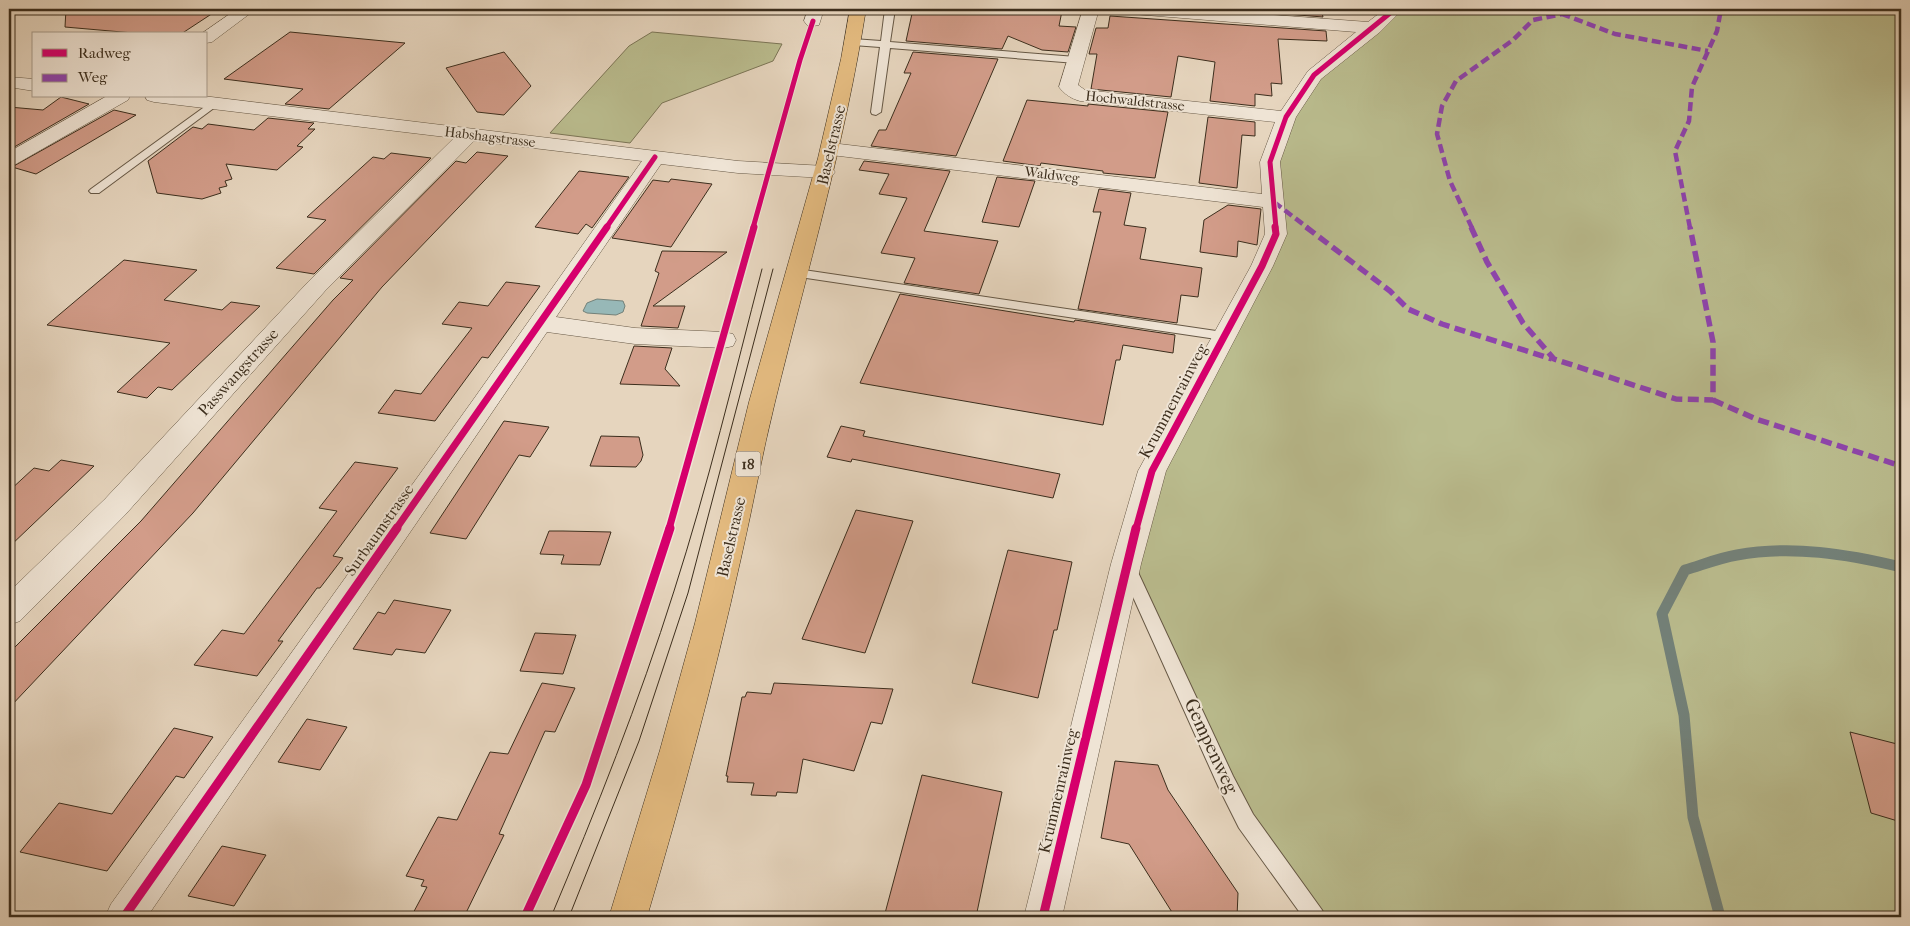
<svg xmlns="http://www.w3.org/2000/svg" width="1910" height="926" viewBox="0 0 1910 926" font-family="'IM FELL French Canon',serif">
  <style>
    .green { fill: #babc8e; stroke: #7b7556 }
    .water { fill: #97b8b7; stroke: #738179 }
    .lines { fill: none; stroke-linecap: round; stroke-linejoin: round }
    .stream { stroke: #738179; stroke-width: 11 }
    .building { fill: #d29c89; stroke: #3c2e1d }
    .service-casing { stroke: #665845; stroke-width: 2 }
    .minor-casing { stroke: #665845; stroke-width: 1 }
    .primary-casing { stroke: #3c2e1d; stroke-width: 1 }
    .service { fill: #efe4d5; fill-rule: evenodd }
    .minor { fill: #efe4d5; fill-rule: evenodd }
    .primary { fill: #e3ba7f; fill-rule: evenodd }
    .tram { stroke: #3c2e1d; stroke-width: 1 }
    .quiet-far1 { stroke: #8e44ad; stroke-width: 4.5; stroke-dasharray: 9 4.5; stroke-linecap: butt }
    .quiet { stroke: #8e44ad; stroke-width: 5.5; stroke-dasharray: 11 5.5; stroke-linecap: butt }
    .cycleway-far2-casing { stroke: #efe4d5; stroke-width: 7 }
    .cycleway-far1-casing { stroke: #efe4d5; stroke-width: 10 }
    .cycleway-casing { stroke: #efe4d5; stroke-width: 12 }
    .cycleway-far2 { stroke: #d6006c; stroke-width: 5 }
    .cycleway-far1 { stroke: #d6006c; stroke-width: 7 }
    .cycleway { stroke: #d6006c; stroke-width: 9 }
    .labels { text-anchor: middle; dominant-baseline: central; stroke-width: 4; stroke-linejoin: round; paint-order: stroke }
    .far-street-label { font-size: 14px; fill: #3c2e1d; stroke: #efe4d5 }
    .shield { fill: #efe4d5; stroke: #726554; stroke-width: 1 }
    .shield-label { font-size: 15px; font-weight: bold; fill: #3c2e1d }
    .street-label { font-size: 16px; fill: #3c2e1d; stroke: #efe4d5 }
    .near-street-label { font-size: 19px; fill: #3c2e1d; stroke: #efe4d5 }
  </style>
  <rect width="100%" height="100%" fill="#e6d5be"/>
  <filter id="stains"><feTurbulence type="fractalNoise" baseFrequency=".004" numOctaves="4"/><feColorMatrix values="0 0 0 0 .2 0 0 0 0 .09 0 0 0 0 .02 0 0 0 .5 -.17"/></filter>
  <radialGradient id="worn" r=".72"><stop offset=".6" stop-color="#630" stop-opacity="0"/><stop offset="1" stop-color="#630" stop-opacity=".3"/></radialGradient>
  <!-- green -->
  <path class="green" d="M1395,9H1901V917H1315L1246,821L1126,564L1152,471L1276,234L1270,162L1314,75Z
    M652,32L782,44L773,61L662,103L630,143L550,133L629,46Z"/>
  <!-- water -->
  <path class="water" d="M597,299L623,301L625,306L623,312L616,315L587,313L583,311L587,303Z"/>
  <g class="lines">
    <!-- stream -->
    <path class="stream" d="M1720,917L1693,817L1684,715L1662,614L1685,570C1702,565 1719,558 1737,555C1792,545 1847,554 1901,567"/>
  </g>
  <!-- building -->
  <path class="building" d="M66,9H171L213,13L181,34H145L65,27Z
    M913,9H1026L1062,11L1059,26L1076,27L1068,52L1042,50L1008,36L1002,49L906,41Z
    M1249,9H1321L1323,17L1249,11Z
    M1110,16L1326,31L1327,41L1278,39L1282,84L1271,83L1272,96L1255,94V106L1210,101L1215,62L1178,56L1171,97L1091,89L1097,54H1089L1096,28H1108Z
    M290,32L405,43L329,109L285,104L303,89L224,79Z
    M504,52L531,86L504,115L477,112L446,68Z
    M913,52L998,59L956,156L871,146L879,130H886L911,73H904Z
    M61,97L89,104L9,150V107L43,110Z
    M1027,100L1088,106V104L1168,112L1155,178L1103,173V171L1041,163L1040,166L1003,161Z
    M114,110L136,115L36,174L12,167Z
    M1208,117L1255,122V136L1242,135L1237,188L1199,183Z
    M268,118L314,123L308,129H315L297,146L303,147L277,170L226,164L232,179L225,181L227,186L219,188L221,193L202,199L157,193L148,161L193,127L202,129L208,124L254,130Z
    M477,152L508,156L382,287L193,513L9,708V653L141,521L333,300L353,280L340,278L456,161L466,163Z
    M391,153L431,158L314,274L276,268L326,220L307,217L373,157L384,159Z
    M864,161L950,171L924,231L998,241L979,294L904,283L915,258L881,253L907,198L879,194L889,174L859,170Z
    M579,171L629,177L592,228L586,224L578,234L535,227Z
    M997,177L1035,181L1019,227L982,222Z
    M671,179L712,184L671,247L612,238L653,180L669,182Z
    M1099,189L1131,193L1124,225L1146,228L1140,259L1202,268L1198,297L1181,295L1177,323L1078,309L1101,212H1093Z
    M1228,205L1261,209L1257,245L1238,241L1237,257L1200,252L1204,220Z
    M662,251L727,252L653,306H685L678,328L641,326L659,273L655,271Z
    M124,260L197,270L164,300L222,310L231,302L260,306L172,390L158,387L147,398L117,392L170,343L47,325Z
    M506,282L540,286L488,358L482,357L435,421L378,413L395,390L421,394L472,328L442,324L459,302L488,306Z
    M900,294L1074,322L1075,320L1175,335L1173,353L1123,345L1120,360H1116L1103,425L860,383Z
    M634,346L672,348L665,369L680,386L620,384Z
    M504,421L549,427L530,457L519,455L466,539L430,533Z
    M841,426L865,431L863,436L1060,474L1053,498L852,459L851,462L827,457Z
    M601,436L639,437L643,455L641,461L636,467L590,466Z
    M61,460L94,466L9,547V491L34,468L49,471Z
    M355,462L398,468L333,556L343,558L320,588H317L278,641H283L257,676L194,665L222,630L244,634L337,511L319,508Z
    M856,510L913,521L865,653L802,639Z
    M549,531H563L611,532L600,565L561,564L564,555L540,554Z
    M1008,550L1072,562L1057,630H1054L1038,698L972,683Z
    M394,600L451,610L425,653L396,649L392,655L353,649L378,612L385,614Z
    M535,633L576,635L563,674L520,671Z
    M542,683L575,688L555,732L545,731L499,834L504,835L464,917H411L427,887L421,886L424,880L406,876L438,817L457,820L490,752L508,754Z
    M774,683L893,689L882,724L871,722L854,771L803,759L797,793L777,792L776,796L751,795L754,783L727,782L728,776H726L742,697H745L747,692L771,694Z
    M307,719L347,727L320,770L278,762Z
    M174,728L213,737L184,778L176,776L107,871L20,852L59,803L112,814Z
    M1850,732L1901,745V822L1871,813Z
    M1115,761L1158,765L1168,790L1238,893L1237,917H1175L1129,844L1101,838Z
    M922,775L1002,792L976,917H884Z
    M222,846L266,855L234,906L188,896Z"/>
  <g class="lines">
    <!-- service casing -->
    <g class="service-casing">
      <path id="service" d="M885,9H895L890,42L1076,57L1081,60L1076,63L890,48L881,112L876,115L872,114L871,112L880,47L853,45L848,42L853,39L881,41Z
        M214,100L218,101L219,103L218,105L99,193H91L89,191L91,189Z
        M797,269L1223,332L1228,333L1230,336L1228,339L1223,340L793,276L791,273L793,270Z
        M1128,561L1134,563L1136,568L1233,776L1253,814L1322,910L1325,917H1303L1239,828L1219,788L1120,568L1122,563Z"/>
    </g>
    <!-- minor casing -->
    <g class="minor-casing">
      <path id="minor" d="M237,9H256L212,42L206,43V34H201Z
        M808,9H824L819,25L813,26L807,25L804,21Z
        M1083,9H1099L1078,85L1085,90L1281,111L1308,71L1356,32L1133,14L1127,13L1125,9H1194L1368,22L1385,9H1403L1380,32L1321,79L1296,117L1280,162L1287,234L1273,266L1166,471L1141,564L1062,917H1024L1111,564L1138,471L1251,266L1265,234L1263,207L831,155L824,153L821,149L824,145L831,143L1262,194L1260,162L1275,122L1080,101C1072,99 1064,94 1059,87Z
        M9,77L34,79V91L9,87Z
        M107,96H130L128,100L16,164L9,166V152Z
        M145,96H203L738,161L825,166L832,168L835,172L832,176L825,178L738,173L661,164L556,317L635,328L724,332L733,334L736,340L733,346L724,348L635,344L547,332L147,917H105L111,904L473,400L642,161L474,141L325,291L125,515L20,621L9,625V592L105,499L309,281L454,138L154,102L147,100Z"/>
    </g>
    <!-- primary casing -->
    <g class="primary-casing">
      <path id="primary" d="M850,9H866C845,143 807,271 775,402C762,454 753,506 741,558C714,679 682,799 647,917H609L660,750L695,623L749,402L818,158L841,59Z"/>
    </g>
    <!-- service -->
    <use href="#service" class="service"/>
    <!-- minor -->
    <use href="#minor" class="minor"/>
    <!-- primary -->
    <use href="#primary" class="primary"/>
    <!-- tram -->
    <path class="tram" d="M551,917C596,810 639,702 674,591C708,485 734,377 762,269
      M569,917L639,741L688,593L773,269"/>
    <!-- quiet-far1 -->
    <path class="quiet-far1" d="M1549,9L1615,34L1708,51
      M1274,202L1308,228
      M1472,228L1450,181L1437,134L1442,106L1456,81L1513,40L1533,20L1587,9
      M1690,228L1675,151L1689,121L1692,87L1717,31L1721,9"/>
    <!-- quiet -->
    <path class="quiet" d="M1306,227L1390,291L1408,309L1442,324L1552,359
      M1471,227L1487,262L1523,323L1554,359L1676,399L1713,400V342L1690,227
      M1713,400L1756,419L1901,466"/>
    <!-- cycleway-far2 casing -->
    <g class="cycleway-far2-casing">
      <path id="cycleway-far2" d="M606,228L655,157
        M753,228L800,60L813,21
        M1276,228L1270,162L1286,117L1314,75L1395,9"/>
    </g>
    <!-- cycleway-far1 casing -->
    <g class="cycleway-far1-casing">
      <path id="cycleway-far1" d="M396,529L607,227
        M669,529L754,227
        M1136,529L1152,471L1262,266L1276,234L1275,227"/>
    </g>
    <!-- cycleway casing -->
    <g class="cycleway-casing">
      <path id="cycleway" d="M124,917L397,528
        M525,917L586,785L670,528
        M1043,917L1136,528"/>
    </g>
    <!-- cycleway-far2 -->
    <use href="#cycleway-far2" class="cycleway-far2"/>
    <!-- cycleway-far1 -->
    <use href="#cycleway-far1" class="cycleway-far1"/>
    <!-- cycleway -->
    <use href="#cycleway" class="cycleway"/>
  </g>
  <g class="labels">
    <!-- far-street labels -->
    <g class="far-street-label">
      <text transform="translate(1135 101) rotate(6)">Hochwaldstrasse</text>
      <text transform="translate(490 137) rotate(7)">Habshagstrasse</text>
      <text transform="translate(1052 175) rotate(7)">Waldweg</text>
    </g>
    <!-- shield labels -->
    <rect class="shield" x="735.5" y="451.5" width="25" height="25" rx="4"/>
    <g class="shield-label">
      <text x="748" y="464">18</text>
    </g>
    <!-- street labels -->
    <g class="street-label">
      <text transform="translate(831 145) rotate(-77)">Baselstrasse</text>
      <text transform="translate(238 372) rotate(-48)">Passwangstrasse</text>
      <text transform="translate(1173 401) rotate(-62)">Krummenrainweg</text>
      <text transform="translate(379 530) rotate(-55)">Surbaumstrasse</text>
      <text transform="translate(731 537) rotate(-77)">Baselstrasse</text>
      <text transform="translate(1058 791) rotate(-77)">Krummenrainweg</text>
    </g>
    <!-- near-street labels -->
    <g class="near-street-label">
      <text transform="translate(1211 746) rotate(65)">Gempenweg</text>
    </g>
  </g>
  <!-- margin -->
  <rect width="1910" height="926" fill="none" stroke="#e6d5be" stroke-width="30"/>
  <rect x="10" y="10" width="1890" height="906" fill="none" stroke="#3c2e1d" stroke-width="2.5"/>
  <rect x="15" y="15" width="1880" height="896" fill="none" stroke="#3c2e1d"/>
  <!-- legend -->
  <rect x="32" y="32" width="175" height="65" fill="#efe4d5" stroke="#a79b8b"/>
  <rect x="42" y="49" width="25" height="8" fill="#d6006c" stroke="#a79b8b"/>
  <text x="78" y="58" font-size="15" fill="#3c2e1d">Radweg</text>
  <rect x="42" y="74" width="25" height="8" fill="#8e44ad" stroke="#a79b8b"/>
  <text x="78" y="82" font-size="15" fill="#3c2e1d">Weg</text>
  <rect width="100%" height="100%" filter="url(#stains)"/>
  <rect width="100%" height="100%" fill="url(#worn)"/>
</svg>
